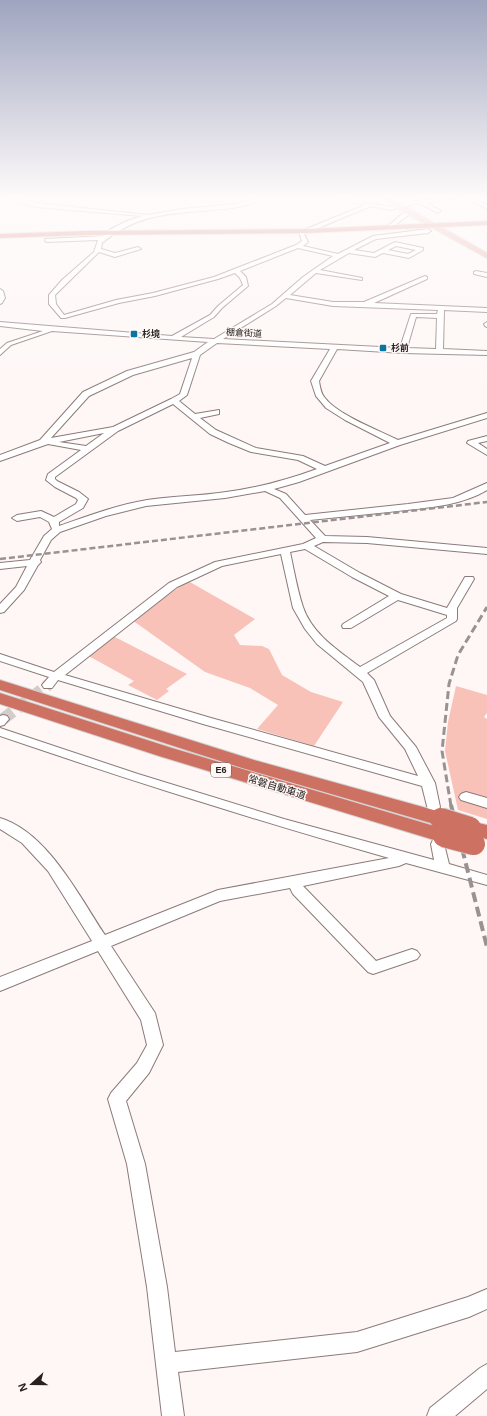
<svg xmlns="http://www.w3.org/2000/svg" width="487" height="1416" viewBox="0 0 487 1416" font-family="Helvetica,'Noto Sans JP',sans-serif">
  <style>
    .green { fill: #f9c2b8 }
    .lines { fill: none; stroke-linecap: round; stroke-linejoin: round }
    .minor-tunnel { stroke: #d3cccb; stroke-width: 12; stroke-dasharray: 12 6; stroke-linecap: butt }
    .minor-casing { stroke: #8b7b78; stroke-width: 2 }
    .major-casing { stroke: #d4d3d2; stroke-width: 2 }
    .highway-casing { stroke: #d4d3d2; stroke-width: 2 }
    .minor { fill: #fff; fill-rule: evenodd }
    .major { fill: #e1aaa1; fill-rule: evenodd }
    .highway { fill: #cd7263; fill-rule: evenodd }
    .rail-far2 { stroke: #999291; stroke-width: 2.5; stroke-dasharray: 6 3; stroke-linecap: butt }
    .rail-far1 { stroke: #999291; stroke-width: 3; stroke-dasharray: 8 4; stroke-linecap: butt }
    .rail { stroke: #999291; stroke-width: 4; stroke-dasharray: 10 5; stroke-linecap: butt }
    .highway-bridge-casing { stroke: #d4d3d2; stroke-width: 24; stroke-linecap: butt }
    .highway-bridge { stroke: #cd7263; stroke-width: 22 }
    .poi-dot { fill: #0975a0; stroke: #fef7f6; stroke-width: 1.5 }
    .labels { text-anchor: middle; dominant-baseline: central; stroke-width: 3; stroke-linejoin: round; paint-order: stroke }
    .far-street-label { font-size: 9px; fill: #27211f; stroke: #fef7f6 }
    .far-poi-label { font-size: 9px; font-weight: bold; fill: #27211f; stroke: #fef7f6; text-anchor: start }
    .shield { fill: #fef7f6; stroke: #686160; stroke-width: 1 }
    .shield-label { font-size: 9px; font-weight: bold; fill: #27211f }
    .street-label { font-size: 10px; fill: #27211f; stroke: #fef7f6 }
  </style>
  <rect width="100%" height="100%" fill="#fef7f6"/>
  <!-- green -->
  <path class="green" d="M188,581L255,619L234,635L240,645L262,646L269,649L282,675L311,692L343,702L314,746L257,729L278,705L250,688L205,672L132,620Z
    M113,636L187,674L166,689L169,691L157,700L128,685L134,681L85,654Z
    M456,686L487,695V713L484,717L487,719V819L458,810L445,751L448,722Z"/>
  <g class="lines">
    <!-- minor-tunnel -->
    <path class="minor-tunnel" d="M3,719L48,685"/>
    <!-- minor casing -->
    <g class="minor-casing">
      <path id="minor" d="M14,198L36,203L148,215L182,209L236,204L256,198H264C249,207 228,209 211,210C168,214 137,214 102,243L101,249L115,253L138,247L141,249L115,257L99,252L55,295L56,304L64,315L116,300L153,293L214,277L296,245L302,241L299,232L365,205L333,198C350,198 389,210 402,205C404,204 407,200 409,198H414L412,201L454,198L426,203L440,210L441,211L438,213L419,203L390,210L371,206L304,234L308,242L303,246L338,254L373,236L428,229L431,231L428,233L376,239L354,250L374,253L395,242L423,248V250L409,258L383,253L375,257L349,253L320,270L362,278V280L316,273L290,295L333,302H364L425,276L427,277V279L374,303L487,308V312L444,310L443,349L487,351V355L403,353L337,349L319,381C320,387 321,394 325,398C338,415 378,430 398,440L487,413V418L400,445L299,482L274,489L286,494L305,515L408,504L453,498L487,483V490C459,507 421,508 389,512C363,515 336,517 310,520L325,536L367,537L487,548V554L367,543L323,542L314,546L360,573L401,594L447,608L465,577H473L474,579L457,608V619L456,621L367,673L374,680L390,716L416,747L435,783L440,807L438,810L433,812L428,810L422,786L203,724L58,680L52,688H44L42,685L49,677L0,661V654L54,672L169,583L215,562L303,544L316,538L280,498L265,491L225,498L146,506L106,516L60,532L51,540L40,560L41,562L38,565L24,590L4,612L0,613V604L16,587L27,566L0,569V563L30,560L44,536L52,529L49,522L40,517L17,521L12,518L17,515L41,511L54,517L76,504L78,500L76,498L55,487L46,480L48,474L81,450L48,444L0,461V455L40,440L83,392L127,371L194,352L208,342L52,331L11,345L0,355V349L7,343L43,331L0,326V322L172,336L210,315L218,306L243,285L240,278L235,273L218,279L155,296L119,303L65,318H61L49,304V295L62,280L94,252L98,240L47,242L45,241V239L103,236L111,229L127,221L142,216L36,207L16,202ZM396,246L416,250L408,254L388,250ZM298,248L333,256L303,277L272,304L214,339L181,337L214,317L222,308L248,286L246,277L240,271ZM286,298L333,306L438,310L437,314H411L400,348L223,339L276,306ZM416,317L437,318L436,349L407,348ZM217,343L330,349L311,381L316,396L326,408L345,420L390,443L325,466L303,456L256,448L216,430L200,418L219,414V410L195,414L179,401L187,395L200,355ZM192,358L180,394L171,399L113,427L51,438L89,396L133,375ZM173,404L210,434L229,443L251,452L298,460L317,469C287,480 257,488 226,492C200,496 173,496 147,500C117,505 88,516 59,526V522L83,508L88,499L79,492L57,481L55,479V477L118,431ZM104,433L86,446L59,442ZM305,549L352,577L389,596L343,624L342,626L343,628H351L398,600L447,615V618L360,667C339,651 312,634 303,607C297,589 294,570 290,552ZM281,554L293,608L305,629L317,644L363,682L379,717L405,749L418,776L211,718L65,675L177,587L222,566Z
        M467,198H473L487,205V209Z
        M409,211L412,213C405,217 399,222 393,227V229L388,228V226L402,214Z
        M476,271L487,273V277L474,274V272Z
        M0,289L3,291L5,298L2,303L0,304Z
        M487,322V327L485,326L484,324Z
        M487,436V441L478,443L487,449V455L467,443L468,441Z
        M3,715L7,716L9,719L4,725L0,726V716Z
        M0,728L138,774L284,819L434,860L431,844L433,840L438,839L443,840L449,864L487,875V885L406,863L399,866L303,886L376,961L412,949L417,951L420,955L417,959L373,974L368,972L293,894L290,888L220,901L111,946L155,1013L163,1045L149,1073L126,1101L145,1164L167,1287L175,1352L357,1332L468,1297L487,1289V1309L469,1317L357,1352L178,1372L184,1416H162L147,1287L127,1164L108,1099L111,1093L137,1063L147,1045L141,1020L98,951L0,991V977L92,941L48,871L22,843L0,829V818C47,832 79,896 105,935L218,890L389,858C258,821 129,780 0,736Z
        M466,792L487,798V808L461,800L459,797L461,794Z
        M487,1364V1389L455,1416H427L430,1408L480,1368Z"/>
    </g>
    <!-- major casing -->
    <g class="major-casing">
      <path id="major" d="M382,198H390L487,253V258L407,214Z"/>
    </g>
    <!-- highway casing -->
    <g class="highway-casing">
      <path id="highway" d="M487,221V225L306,233L84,235L0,238V234L84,231L306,229Z
        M0,680L254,760L448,814L451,819L448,824L441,826L242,768L0,690Z
        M0,693L172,748L451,831L454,836L451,841L444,843L159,756L0,704Z
        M470,821L487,825V839L463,833L460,828L463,823Z"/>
    </g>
    <!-- minor -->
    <use href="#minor" class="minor"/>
    <!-- major -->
    <use href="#major" class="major"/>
    <!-- highway -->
    <use href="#highway" class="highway"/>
    <!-- rail-far2 -->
    <path class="rail-far2" d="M0,559L487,502"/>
    <!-- rail-far1 -->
    <path class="rail-far1" d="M451,806L442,751L449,684L458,655L487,607"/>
    <!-- rail -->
    <path class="rail" d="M451,805L487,947"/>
    <!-- highway-bridge casing -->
    <g class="highway-bridge-casing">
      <path id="highway-bridge" d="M441,819L470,828
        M444,836L474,844"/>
    </g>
    <!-- highway-bridge -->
    <use href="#highway-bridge" class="highway-bridge"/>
  </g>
  <!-- sky -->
  <linearGradient id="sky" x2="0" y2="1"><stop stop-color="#9fa5bf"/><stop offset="0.5" stop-color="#fffbfb"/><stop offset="1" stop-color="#fffbfb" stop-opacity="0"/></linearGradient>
  <rect width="487" height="396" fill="url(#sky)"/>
  <!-- markers -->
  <g class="poi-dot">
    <rect x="130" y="330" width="8" height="8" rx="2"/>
    <rect x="379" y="344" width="8" height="8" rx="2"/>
  </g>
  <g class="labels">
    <!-- far-street labels -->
    <g class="far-street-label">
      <text transform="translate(244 333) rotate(3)">棚倉街道</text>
    </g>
    <!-- far-poi labels -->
    <g class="far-poi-label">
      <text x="142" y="334">杉境</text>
      <text x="391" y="348">杉前</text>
    </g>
    <!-- shield labels -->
    <rect class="shield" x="211" y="763" width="20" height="14" rx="3"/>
    <g class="shield-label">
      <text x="221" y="770">E6</text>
    </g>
    <!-- street labels -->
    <g class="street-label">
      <text transform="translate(277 787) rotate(17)">常磐自動車道</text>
    </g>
  </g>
  <!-- north arrow -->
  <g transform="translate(32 1384) rotate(249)" stroke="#fef7f6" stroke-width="3" paint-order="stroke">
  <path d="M0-3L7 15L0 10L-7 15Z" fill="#27211f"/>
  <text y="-6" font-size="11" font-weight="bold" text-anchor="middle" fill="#27211f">N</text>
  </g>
</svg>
